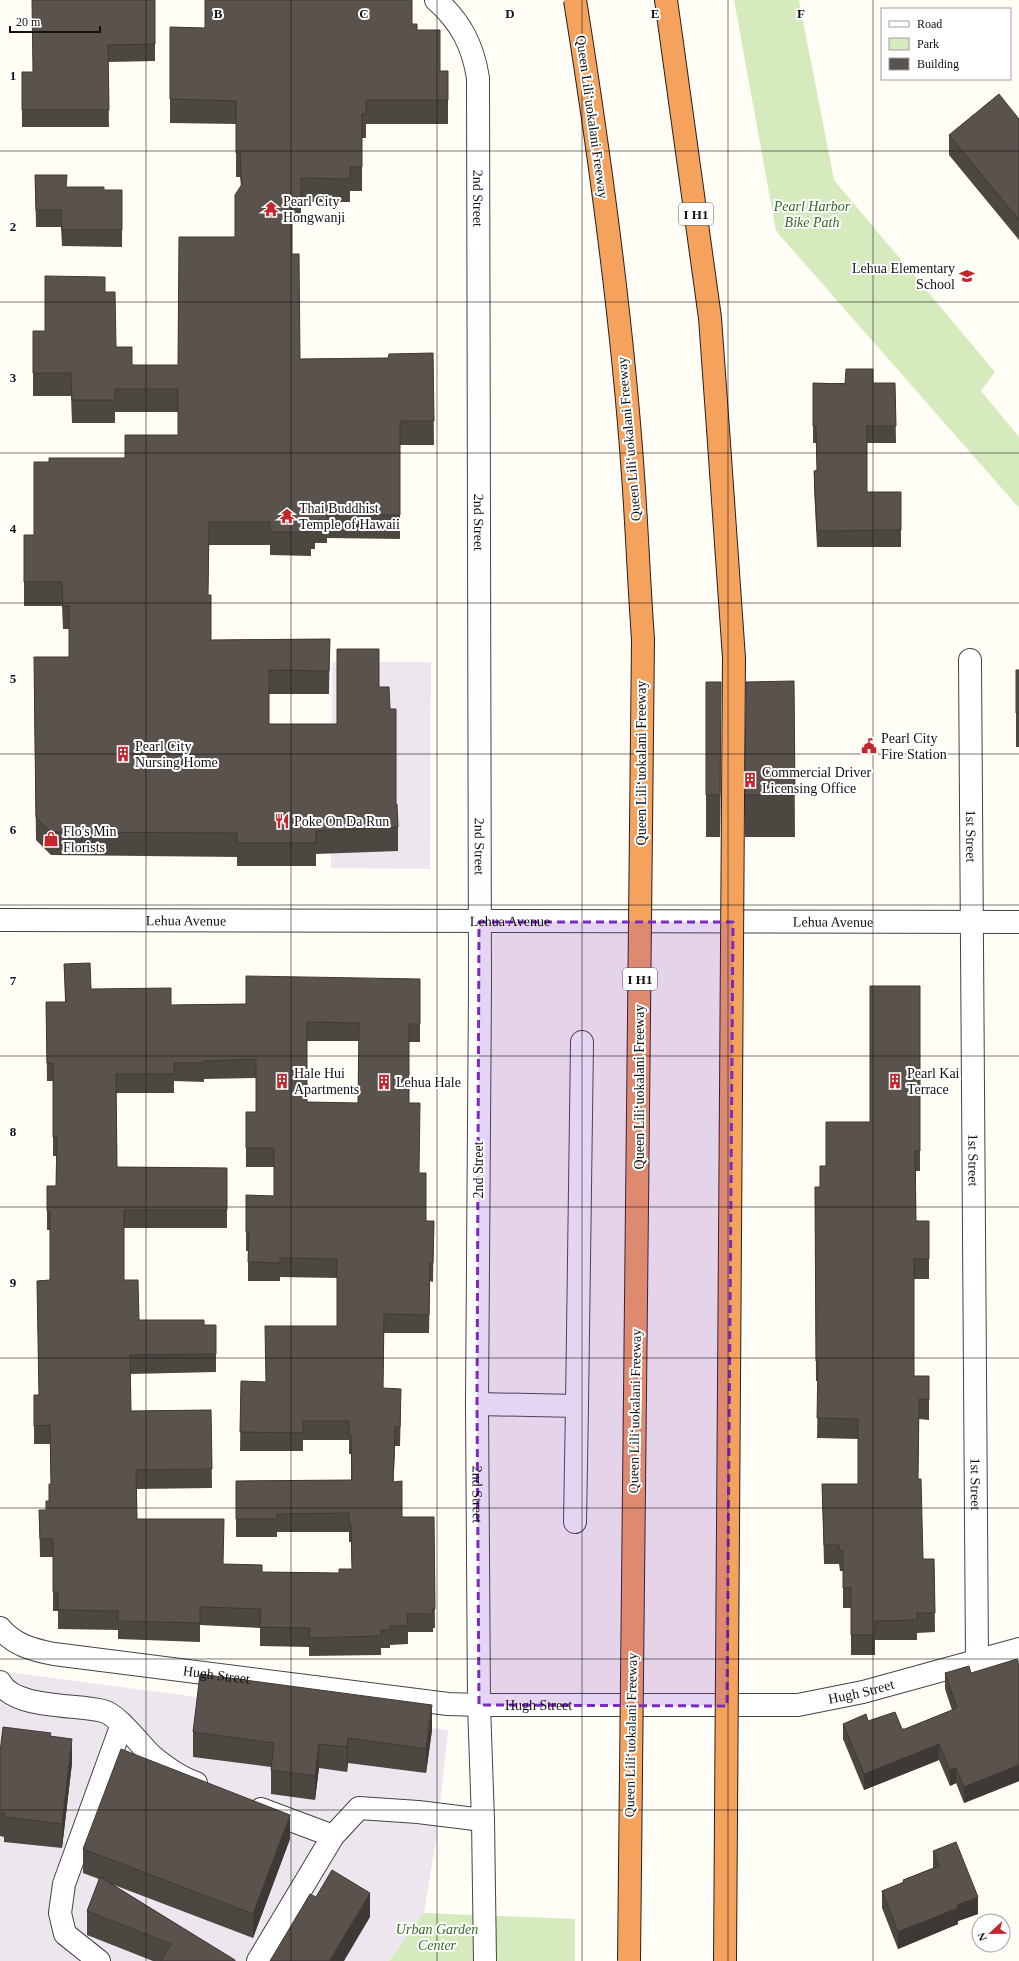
<svg xmlns="http://www.w3.org/2000/svg" width="1019" height="1961" viewBox="0 0 1019 1961" font-family="'Times New Roman',serif">
  <style>
    .industrial { fill: #eee6ef }
    .green { fill: #d5ebbd }
    .lines { fill: none; stroke-linecap: round; stroke-linejoin: round }
    .minor-casing { stroke: #444; stroke-width: 24 }
    .highway-casing { stroke: #222; stroke-width: 24 }
    .minor { stroke: #fff; stroke-width: 22 }
    .highway { stroke: #f5a25d; stroke-width: 22 }
    .highway-bridge-casing { stroke: #222; stroke-width: 24; stroke-linecap: butt }
    .highway-bridge { stroke: #f5a25d; stroke-width: 22 }
    .wall { fill: #4d4742; fill-rule: evenodd }
    .shaded-wall { fill: #3f3936 }
    .building { fill: #5a524d; stroke: #3f3936; fill-rule: evenodd }
    .marked { fill: #7b2cbf; fill-opacity: 0.2; stroke: #7b2cbf; stroke-width: 3; stroke-dasharray: 8 5; stroke-linejoin: round }
    .grid { fill: none; stroke: #111; stroke-width: 1; stroke-opacity: 0.55 }
    .labels { text-anchor: middle; dominant-baseline: central; stroke-width: 4; stroke-linejoin: round; paint-order: stroke }
    .shield { fill: #fff; stroke: #585858; stroke-width: 1 }
    .shield-label { font-size: 13px; font-weight: bold; fill: #111 }
    .street-label { font-size: 14px; fill: #111; stroke: #fff }
    .poi-label { font-size: 14px; fill: #111; stroke: #fff; text-anchor: start }
    .park-label { font-size: 14px; font-style: italic; fill: #2f6b1f; stroke: #fff }
    .grid-label { font-size: 13px; text-anchor: middle; font-weight: bold; fill: #111; stroke: #fff; stroke-width: 4; stroke-linejoin: round; paint-order: stroke }
  </style>
  <rect width="100%" height="100%" fill="#fffdf5"/>
  <!-- industrial -->
  <path class="industrial" d="M332,662H431L430,869L331,868Z
    M0,1671L448,1730L437,1834L424,1913L389,1961H0Z"/>
  <!-- green -->
  <path class="green" d="M734,0H799L834,180L995,372L981,391L1019,437V508L776,231Z
    M424,1913L575,1919V1961H389Z"/>
  <g class="lines">
    <!-- minor casing -->
    <g class="minor-casing">
      <g id="minor">
        <path id="s1" d="M436,0C461,22 473,46 478,78L480,985L477,1404L479,1705L483,1820L485,1961"/>
        <path id="s2" d="M970,660L977,1661"/>
        <path id="s3" d="M0,920L1019,922"/>
        <path d="M477,1404L577,1406L582,1042"/>
        <path d="M575,1522L577,1406"/>
        <path id="s4" d="M0,1628C14,1645 33,1650 54,1654L448,1704L479,1705H798L863,1692L1019,1649"/>
        <path d="M0,1682C14,1709 76,1704 103,1711C119,1715 139,1744 152,1756C164,1766 181,1778 196,1783"/>
        <path d="M261,1809L333,1836"/>
        <path d="M99,1961L65,1934L60,1913L64,1884L122,1724"/>
        <path d="M258,1961L333,1836L359,1808L418,1812L483,1820"/>
      </g>
    </g>
    <!-- highway casing -->
    <g class="highway-casing">
      <path id="highway" d="M666,0L710,318L718,429"/>
    </g>
    <!-- minor -->
    <use href="#minor" class="minor"/>
    <!-- highway -->
    <use href="#highway" class="highway"/>
    <!-- highway-bridge casing -->
    <g class="highway-bridge-casing">
      <path id="highway-bridge" d="M575,0C600,157 622,316 633,475C637,530 639,585 643,639L629,1961
        M718,429L734,658L725,1961"/>
    </g>
    <!-- highway-bridge -->
    <use href="#highway-bridge" class="highway-bridge"/>
  </g>
  <!-- wall -->
  <path class="wall" d="M155,0V61L108,62L109,127H22V72H33Z
    M412,24L417,30L440,71H448V124H366V138H362V191H350V202H301V221H292V254L300,359L388,358L433,353L434,445H400V539L327,538V543H315V549H311V556L270,555V545H209L208,595L211,640L330,639L329,694H269V724H337L379,687L390,709L396,804L398,827V851L316,854V866H237V857L51,855L36,840L34,681L69,657V629H63L62,606H24V535H34L49,462L125,458L178,435V412H115V423H72L71,396H33V331H45L105,292L116,347L132,365H178L235,237L241,186L240,177H236V124L170,123V27L205,28Z
    M1019,119V240L949,155V135Z
    M35,175L67,187L104,190H122V247L62,246L61,227H36Z
    M813,383H895L896,443H867V492H901V547H817L814,487V471L817,470L816,443H813Z
    M1016,670H1019V747H1016Z
    M794,681L795,837H745V795Z
    M706,682L721,724L720,837H706Z
    M64,964L91,989L171,1005L246,1004L420,979V1042H409V1103L419,1173L426,1221H434L433,1282L430,1281L429,1333H384L383,1388L401,1407L400,1446H395L393,1482L402,1517H434L435,1628H433V1632H408V1644L390,1645V1648H381V1655L309,1656V1647L260,1646V1628L200,1625V1642L118,1639V1630L58,1629V1611H53V1557H40L39,1510H46L49,1501L51,1484L50,1444H34V1414L39,1395L37,1281L50,1280V1230H47V1186H56L57,1156H53V1081H47L46,1002H65ZM307,1041H359L358,1103L307,1102ZM256,1078V1112H246V1167H274V1196L246,1232V1251H248V1281H280V1277L337,1278V1326L266,1382L241,1381L240,1451H303V1440H349V1454H351V1480L236,1481V1537H277V1532H349V1542H351L352,1569L339,1573L262,1572L223,1564L137,1519V1489L212,1488L211,1410L131,1411L130,1374L216,1372V1354L204,1325L139,1320L124,1280V1228H227V1168L117,1167L116,1093H174V1081L204,1082V1079Z
    M920,986V1171H916V1221H929V1279H914V1376H929V1420L919,1419L918,1479L923,1559H934L935,1632L917,1633V1640H875V1655H851V1608H843V1571H840L839,1564H824L822,1484H858V1439L817,1438L818,1381H816L815,1187H820V1166H826L870,1122Z
    M1019,1666V1781L964,1803L956,1783L950,1786L939,1760L864,1790L843,1739V1724L868,1721L902,1729H905L952,1710L945,1689V1673H971Z
    M432,1730L426,1773L348,1763L347,1772L319,1768L315,1800L271,1794V1767L193,1757V1732Z
    M51,1736L72,1763L62,1848L4,1842V1837L0,1836V1752Z
    M290,1839L253,1938L114,1885L235,1961H153L87,1935V1911L99,1879L83,1873V1849Z
    M933,1851L978,1914L958,1921V1924L898,1949L882,1908V1891L903,1883V1880L933,1868Z"/>
  <!-- shaded-wall -->
  <path class="shaded-wall" d="M721,724L720,837V795Z
    M395,1427V1446L393,1500V1482Z
    M432,1705V1730L426,1773V1749Z
    M348,1738V1763L347,1772V1747Z
    M72,1739V1763L62,1848V1824Z
    M319,1744V1768L315,1800V1776Z
    M939,1744V1760L864,1790V1774Z
    M1019,1765V1781L964,1803V1787Z
    M956,1768V1783L950,1786V1770Z
    M290,1815V1839L253,1938V1914Z
    M370,1893V1917L344,1961H329Z
    M978,1897V1914L958,1921V1924L898,1949V1932L957,1905Z"/>
  <!-- building -->
  <path class="building" d="M32,0H155V44L108,45L109,110H22V72H33Z
    M205,0H412V24H417V30H440V71H448V100H366V114H362V167H350V179L301,178V197H292V254H299L300,359L388,358L389,354L433,353L434,421H400V515L327,514V520H315V526H311V532H270V522H209L208,595H211V640L330,639L329,671L269,670V724H337V649H379V687H389L390,709H396V804H397L398,827L316,831V843H237V833L51,832L36,817L34,657H69V606H63L62,582H24V535H34V462H49V458H125V435H178V389H115V400H72L71,373H33V331H45V276L105,277V292H115L116,347H132V365H178L179,237H235V195L242,184L240,153H236V101L170,99V27L205,28Z
    M999,94L1019,119V220L949,135Z
    M35,175H67L66,187H104V190H122V230H62L61,210H36Z
    M846,369H873V383H895L896,426H867V492H901V530L817,531L814,471L817,470L816,426H813V383L845,384Z
    M1016,670H1019V713H1016Z
    M794,681L795,795H745L746,682Z
    M706,682H721L720,795H706Z
    M90,963L91,989L171,988V1005L246,1004V976L420,979V1024H409V1103H420L419,1173H426V1221H434L433,1263H430L429,1315L384,1314L383,1388L401,1389L400,1427H395L393,1482L402,1481V1517H434L435,1609H432L433,1614H407L408,1626H390V1630H381V1636L309,1638L310,1628L260,1627L261,1609L200,1607V1623L118,1621V1611L58,1610V1592H53V1539H40L39,1510H46V1501H49V1484H51L50,1425L34,1426V1395H39L37,1281L50,1280V1212L47,1211V1186H56L57,1137H53V1063H47L46,1002H66L64,964ZM307,1022L359,1023L358,1103L307,1102ZM256,1059V1112H246V1148H274V1196L246,1195V1232H249L248,1262L280,1263V1258L337,1259V1326H265L266,1382L241,1381L240,1432L303,1433V1421H349V1435H351L352,1480L236,1481V1519H277V1514L349,1513V1523L351,1524L352,1569H339V1573L262,1572V1565L223,1564L224,1519H137L136,1470L212,1469L211,1410L131,1411L130,1355L216,1354V1325H204V1320H139L138,1280H124V1210H227V1168L117,1167L116,1074H174V1063H204V1061Z
    M870,986H920V1151H915L916,1221H929V1259H914V1376H929V1400L919,1399L918,1479H921L923,1559H934L935,1613H917V1620L875,1621V1635H851V1588H843V1551H840L839,1545H824L822,1484H858V1419L817,1418L818,1361H816L815,1187H820V1166H826V1122H870Z
    M1017,1659L1019,1666V1765L964,1787L956,1768L950,1770L939,1744L864,1774L843,1724L866,1714L868,1721L895,1712L902,1729H905L957,1708L945,1673L969,1666L971,1673Z
    M200,1674L432,1705L426,1749L348,1738L347,1747L319,1744L315,1776L271,1770L274,1743L193,1732Z
    M3,1727L51,1733L50,1736L72,1739L62,1824L4,1817L5,1813L0,1812V1752Z
    M121,1749L290,1815L253,1914L83,1849Z
    M956,1842L978,1897L957,1905L958,1908L898,1932L882,1891L904,1882L903,1880L939,1866L933,1851Z
    M332,1870L370,1893L329,1961H270L310,1894L316,1897Z
    M100,1877L235,1960V1961H161L171,1944L87,1911Z"/>
  <!-- marked area -->
  <path class="marked" d="M479,922H733L727,1706L479,1705L477,1404Z"/>
  <!-- grid -->
  <path class="grid" d="M146,0V1961M291,0V1961M437,0V1961M582,0V1961M728,0V1961M873,0V1961M0,151H1019M0,302H1019M0,453H1019M0,603H1019M0,754H1019M0,905H1019M0,1056H1019M0,1207H1019M0,1358H1019M0,1508H1019M0,1659H1019M0,1810H1019"/>
  <!-- icons -->
  <defs>
    <g id="temple-bare" transform="scale(1.2)"><path d="M0-6L5-2H3V0L6.5 2.5H4V6H1.5V3h-3V6H-4V2.5H-6.5L-3 0V-2H-5Z" fill="#c4262e" stroke="#fff" stroke-width="2.5" paint-order="stroke"/></g>
    <g id="school-bare" transform="scale(1.2)"><path d="M0-5L7-2L0 1L-7-2ZM-4 1L0 2.5L4 1V4Q0 6-4 4Z" fill="#c4262e" stroke="#fff" stroke-width="2.5" paint-order="stroke"/></g>
    <g id="civic-bare" transform="scale(1.2)"><path d="M-.6-6.5H3V-4.5H.6V-3L4-1V1h2V6H-6V1h2V-1L-.6-3ZM-1.2 2.5V6h2.4V2.5Z" fill="#c4262e" stroke="#fff" stroke-width="2.5" paint-order="stroke"/></g>
    <g id="building-bare" transform="scale(1.2)"><path d="M-4-6H4V6H1V3H-1V6H-4ZM-2.5-4.3h1.7v1.8h-1.7ZM.8-4.3h1.7v1.8H.8ZM-2.5-1h1.7V.8h-1.7ZM.8-1h1.7V.8H.8Z" fill="#c4262e" stroke="#fff" stroke-width="2.5" paint-order="stroke"/></g>
    <g id="restaurant-bare" transform="scale(1.2)"><path d="M-5-6h1v4h1v-4h1v4h1v-4h1v5L-1.5 .5V6h-2V.5L-5-1ZM5-6V6H3V1.5H1.5Q1.5-4 5-6Z" fill="#c4262e" stroke="#fff" stroke-width="2.5" paint-order="stroke"/></g>
    <g id="shop-bare" transform="scale(1.2)"><path d="M-5-2.5h2.3a2.7 3.5 0 0 1 5.4 0H5L5.5 6h-11ZM-1.5-2.5h3a1.5 2.3 0 0 0-3 0Z" fill="#c4262e" stroke="#fff" stroke-width="2.5" paint-order="stroke"/></g>
  </defs>
  <g fill-rule="evenodd">
    <use href="#temple-bare" x="271" y="209"/>
    <use href="#school-bare" x="967" y="276"/>
    <use href="#temple-bare" x="287" y="516"/>
    <use href="#civic-bare" x="869" y="746"/>
    <use href="#building-bare" x="123" y="754"/>
    <use href="#building-bare" x="750" y="780"/>
    <use href="#restaurant-bare" x="282" y="821"/>
    <use href="#shop-bare" x="51" y="839"/>
    <use href="#building-bare" x="282" y="1081"/>
    <use href="#building-bare" x="895" y="1081"/>
    <use href="#building-bare" x="384" y="1082"/>
  </g>
  <g class="labels">
    <!-- shield labels -->
    <g class="shield">
      <rect x="679" y="203" width="34" height="22" rx="3"/>
      <rect x="623" y="968" width="34" height="22" rx="3"/>
    </g>
    <g class="shield-label">
      <text x="696" y="214">I H1</text>
      <text x="640" y="979">I H1</text>
    </g>
    <!-- street labels -->
    <g class="street-label">
      <text transform="translate(592 117) rotate(82)">Queen Liliʻuokalani Freeway</text>
      <text stroke="none"><textPath href="#s1" startOffset="211">2nd Street</textPath></text>
      <text transform="translate(629 439) rotate(-95)">Queen Liliʻuokalani Freeway</text>
      <text stroke="none"><textPath href="#s1" startOffset="535">2nd Street</textPath></text>
      <text transform="translate(641 763) rotate(-90)">Queen Liliʻuokalani Freeway</text>
      <text stroke="none"><textPath href="#s2" startOffset="176">1st Street</textPath></text>
      <text stroke="none"><textPath href="#s1" startOffset="859">2nd Street</textPath></text>
      <text stroke="none"><textPath href="#s3" startOffset="186">Lehua Avenue</textPath></text>
      <text stroke="none"><textPath href="#s3" startOffset="510">Lehua Avenue</textPath></text>
      <text stroke="none"><textPath href="#s3" startOffset="833">Lehua Avenue</textPath></text>
      <text transform="translate(639 1087) rotate(-90)">Queen Liliʻuokalani Freeway</text>
      <text stroke="none"><textPath href="#s2" startOffset="500">1st Street</textPath></text>
      <text transform="translate(478 1170) rotate(-90)">2nd Street</text>
      <text transform="translate(635 1411) rotate(-89)">Queen Liliʻuokalani Freeway</text>
      <text stroke="none"><textPath href="#s2" startOffset="824">1st Street</textPath></text>
      <text stroke="none"><textPath href="#s1" startOffset="1507">2nd Street</textPath></text>
      <text stroke="none"><textPath href="#s4" startOffset="225">Hugh Street</textPath></text>
      <text stroke="none"><textPath href="#s4" startOffset="873">Hugh Street</textPath></text>
      <text stroke="none"><textPath href="#s4" startOffset="549">Hugh Street</textPath></text>
      <text transform="translate(631 1735) rotate(-89)">Queen Liliʻuokalani Freeway</text>
    </g>
    <!-- poi labels -->
    <g class="poi-label">
      <text x="283" y="201">Pearl City<tspan x="283" dy="16">Hongwanji</tspan></text>
      <text x="955" y="268" text-anchor="end">Lehua Elementary<tspan x="955" dy="16">School</tspan></text>
      <text x="299" y="508">Thai Buddhist<tspan x="299" dy="16">Temple of Hawaii</tspan></text>
      <text x="881" y="738">Pearl City<tspan x="881" dy="16">Fire Station</tspan></text>
      <text x="135" y="746">Pearl City<tspan x="135" dy="16">Nursing Home</tspan></text>
      <text x="762" y="772">Commercial Driver<tspan x="762" dy="16">Licensing Office</tspan></text>
      <text x="294" y="821">Poke On Da Run</text>
      <text x="63" y="831">Flo's Min<tspan x="63" dy="16">Florists</tspan></text>
      <text x="294" y="1073">Hale Hui<tspan x="294" dy="16">Apartments</tspan></text>
      <text x="907" y="1073">Pearl Kai<tspan x="907" dy="16">Terrace</tspan></text>
      <text x="396" y="1082">Lehua Hale</text>
    </g>
    <!-- park labels -->
    <g class="park-label">
      <text x="812" y="206">Pearl Harbor<tspan x="812" dy="16">Bike Path</tspan></text>
      <text x="437" y="1929">Urban Garden<tspan x="437" dy="16">Center</tspan></text>
    </g>
  </g>
  <g class="grid-label">
    <text x="218" y="18">B</text>
    <text x="364" y="18">C</text>
    <text x="510" y="18">D</text>
    <text x="655" y="18">E</text>
    <text x="801" y="18">F</text>
    <text x="13" y="80">1</text>
    <text x="13" y="231">2</text>
    <text x="13" y="382">3</text>
    <text x="13" y="533">4</text>
    <text x="13" y="683">5</text>
    <text x="13" y="834">6</text>
    <text x="13" y="985">7</text>
    <text x="13" y="1136">8</text>
    <text x="13" y="1287">9</text>
  </g>
  <!-- legend -->
  <rect x="881" y="8" width="130" height="72" fill="#ffffff" stroke="#a0a0a0"/>
  <rect x="889" y="21" width="20" height="6" fill="#ffffff" stroke="#a0a0a0"/>
  <text x="917" y="28" font-size="12" fill="#111111">Road</text>
  <rect x="889" y="38" width="20" height="12" fill="#d5ebbd" stroke="#a0a0a0"/>
  <text x="917" y="48" font-size="12" fill="#111111">Park</text>
  <rect x="889" y="58" width="20" height="12" fill="#5a524d" stroke="#a0a0a0"/>
  <text x="917" y="68" font-size="12" fill="#111111">Building</text>
  <!-- north arrow -->
  <g transform="translate(991 1933) rotate(248)"><circle r="19" fill="#ffffff" stroke="#a0a0a0"/>
  <path d="M0-3L7 15L0 10L-7 15Z" fill="#c4262e"/>
  <text y="-6" font-size="11" font-weight="bold" text-anchor="middle" fill="#111111">N</text>
  </g>
  <!-- scale -->
  <path d="M10 26v6h90v-6" fill="none" stroke="#111111" stroke-width="2"/>
  <text x="16" y="26" font-size="12" fill="#111111" stroke="#ffffff" stroke-width="3" paint-order="stroke">20 m</text>
</svg>
